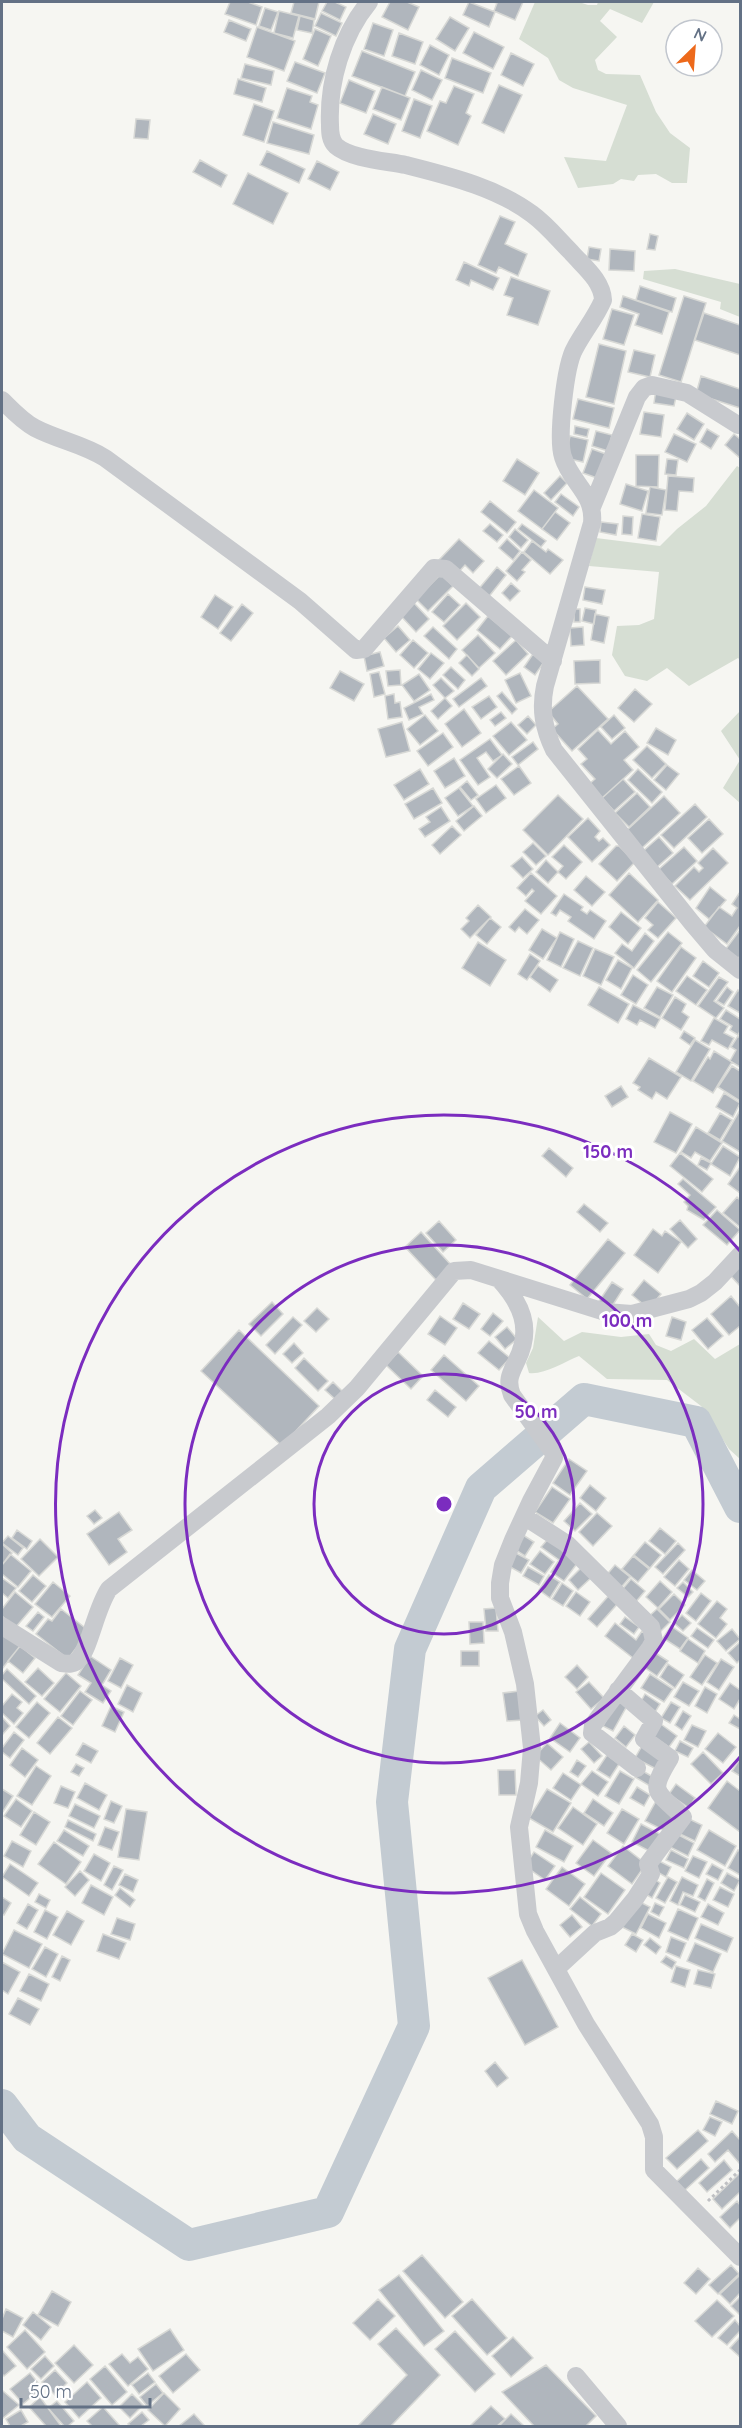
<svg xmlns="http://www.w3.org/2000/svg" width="742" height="2428" viewBox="0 0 742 2428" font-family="Quicksand,sans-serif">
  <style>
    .green { fill: #d6ded3 }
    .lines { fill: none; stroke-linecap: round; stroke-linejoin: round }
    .river { stroke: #c3cbd2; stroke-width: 32 }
    .building { fill: #b0b6bd; stroke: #d7d8d5; stroke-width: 1.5 }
    .path { stroke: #bfc0c3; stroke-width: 3; stroke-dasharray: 3 3; stroke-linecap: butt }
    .minor { stroke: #c8cace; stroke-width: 18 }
    .ring { fill: none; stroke: #7b2cbf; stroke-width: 3 }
    .centre { fill: #7b2cbf; stroke: #fff; stroke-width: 3 }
    .ring-label { font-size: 18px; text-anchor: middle; font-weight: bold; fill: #7b2cbf; stroke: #fff; stroke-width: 6; stroke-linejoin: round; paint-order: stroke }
  </style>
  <rect width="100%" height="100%" fill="#f6f6f2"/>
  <!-- green -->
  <path class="green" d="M535,2H579L588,5H597L598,2H654L642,23L610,9L600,21L617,37L595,60L598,70L606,74L640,75L656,112L670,133L690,148L687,183H672L656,174L638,175L634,181L621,179L613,184L578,188L564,157L606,161L627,105L573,88L559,80L548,58L519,39Z
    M675,269L740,284V317L720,309L721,302L643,279L644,271Z
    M737,466L740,468V660L738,658L689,686L667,668L647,681L625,676L612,655L617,626L639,625L654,619L659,572L589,566L596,538L660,546L677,529L706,506Z
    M740,711V803L723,788L740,760L721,731Z
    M538,1317L564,1341L582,1332L621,1337L649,1334L656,1345L671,1351L694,1339L715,1359L740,1344V1459L729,1449L701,1406L667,1380L607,1379L579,1356C564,1362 544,1375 529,1373L526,1363L533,1348Z"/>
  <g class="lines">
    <!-- river -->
    <path class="river" d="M2,2105L27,2138L189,2245L328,2212L414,2026L392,1802L410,1649L481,1488L584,1399L696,1422L740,1507"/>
  </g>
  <!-- building -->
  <path class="building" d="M230,2H248L262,7L256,25L225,14Z
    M294,2H319L315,19L291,13Z
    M327,2H335L346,7L340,20L322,11Z
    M390,2H407L419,7L408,30L382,17Z
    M469,2L495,12L489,27L463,15Z
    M493,2H523L515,20L494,11L497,3Z
    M265,8L278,12L271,30L259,26Z
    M279,11L299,16L293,38L274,33Z
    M321,13L342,23L336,36L315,26Z
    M300,16L314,20L312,33L297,30Z
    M450,17L469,28L455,51L436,39Z
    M229,20L251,29L246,41L224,32Z
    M373,23L393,30L384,56L364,49Z
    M257,27L295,41L284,71L247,57Z
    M315,29L331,36L318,66L303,59Z
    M474,32L504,47L493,69L463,53Z
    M399,33L423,42L415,64L392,56Z
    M430,45L449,55L439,75L420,65Z
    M362,51L415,72L405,96L352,76Z
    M511,53L534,64L523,86L501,75Z
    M452,58L491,73L483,93L445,78Z
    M295,62L325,73L317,93L287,81Z
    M245,64L274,71L271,85L241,78Z
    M421,70L442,80L432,100L412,90Z
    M238,79L266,88L262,102L234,94Z
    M349,80L375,91L366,113L340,103Z
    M499,85L522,95L504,133L482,123Z
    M454,86L474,94L466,113L471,116L458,145L427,131L440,101L446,103Z
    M382,87L410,98L401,120L373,109Z
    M287,88L312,96L310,102L318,105L311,129L277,118Z
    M414,99L432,106L420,138L402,131Z
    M254,104L274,111L264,142L243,135Z
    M373,114L396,124L388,144L364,134Z
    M136,119L150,120L148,139L134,138Z
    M273,122L314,135L309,154L267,143Z
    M267,151L305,169L299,183L260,165Z
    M200,160L227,175L221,187L193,172Z
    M317,161L339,172L330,190L308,179Z
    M248,173L288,193L273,224L233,204Z
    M500,216L515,222L505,244L527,254L518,276L499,267L496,273L478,265Z
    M650,234L658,236L655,250L647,249Z
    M589,247L601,249L599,261L587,259Z
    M610,249L635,251L634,271L609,270Z
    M464,262L499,278L493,290L471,280L469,286L456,280Z
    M511,277L550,291L538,325L507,315L513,298L504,295Z
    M640,286L676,298L672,312L636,300Z
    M623,296L669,312L662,334L635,325L639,314L620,307Z
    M684,296L706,303L681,382L659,375Z
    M612,309L634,315L624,345L603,339Z
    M704,313L740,325V355L695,340Z
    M599,344L626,351L614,404L586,397Z
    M634,350L655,355L650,377L628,372Z
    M701,376L740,389V408L696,394Z
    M656,389L677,392L674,406L654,403Z
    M578,399L614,408L609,428L573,419Z
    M644,412L664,415L661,437L640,434Z
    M687,413L704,424L694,440L677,429Z
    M575,426L589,429L587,437L574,434Z
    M707,429L719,436L711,449L700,442Z
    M596,431L612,435L608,451L592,446Z
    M674,434L696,444L687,462L665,452Z
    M734,434L740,439V458L725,445Z
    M570,436L588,440L583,462L565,458Z
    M592,449L606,454L597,478L583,473Z
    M636,455H659L658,487L636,486Z
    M517,459L539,473L525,495L503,481Z
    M667,459L678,460L676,475L665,474Z
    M560,476L567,483L551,500L544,493Z
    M668,476L694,478L693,492L679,491L677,511L665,510Z
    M626,484L648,491L642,511L620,504Z
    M650,487L666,490L662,515L646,513Z
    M534,490L558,508L542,529L518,511Z
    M561,494L579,507L573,516L555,502Z
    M490,501L516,522L507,533L481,512Z
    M555,512L570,523L557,540L542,529Z
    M642,514L660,517L656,541L638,538Z
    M623,516L633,517L632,535L622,534Z
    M601,522L618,524L616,535L600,532Z
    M490,524L503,535L497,542L483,531Z
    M522,524L546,541L541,547L518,529Z
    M515,529L528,540L521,548L509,537Z
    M459,539L484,561L473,573L465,565L456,575L439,560Z
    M507,539L520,551L513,560L499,548Z
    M532,541L546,552L548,549L563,560L550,574L524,552Z
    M522,552L531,560L522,570L525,572L517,581L506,571Z
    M497,567L506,575L487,599L477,591Z
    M441,574L453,586L428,611L416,599Z
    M511,583L520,591L510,601L502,593Z
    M585,587L605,590L602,604L583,600Z
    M448,594L460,605L444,622L432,612Z
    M215,595L233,607L218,629L201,617Z
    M413,602L429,619L416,632L400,615Z
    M466,603L480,617L457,640L443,626Z
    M242,604L253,613L231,641L220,633Z
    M585,608L596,610L594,624L582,621Z
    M574,609H580V622H574Z
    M595,614L609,617L604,643L591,640Z
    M488,616L512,636L500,649L477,630Z
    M398,626L410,640L396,652L384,638Z
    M433,627L457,649L449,659L424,636Z
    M583,627L584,645L571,646L570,628Z
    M478,635L495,653L479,668L462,650Z
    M413,640L428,653L414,668L400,655Z
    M516,640L528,654L506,675L493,661Z
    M380,652L384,666L367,671L364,656Z
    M431,653L444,663L430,679L418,669Z
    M533,654L544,662L535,675L524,667Z
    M467,655L479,669L472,676L459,663Z
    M600,660V683L575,684L574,661Z
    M451,667L465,680L458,689L443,675Z
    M400,670L401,685L388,686L386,671Z
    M340,671L364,684L354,701L330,688Z
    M379,672L385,694L374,697L370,674Z
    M520,673L531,696L516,703L505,680Z
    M419,674L430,690L414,701L402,685Z
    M441,678L454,691L445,698L433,685Z
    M481,678L487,686L459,707L453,699Z
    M577,686L608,719L572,751L552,729L558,724L548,712Z
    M635,689L652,704L634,722L618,708Z
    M502,692L517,709L512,714L497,696Z
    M394,694L395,703L400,702L402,717L388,719L385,696Z
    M431,694L434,700L419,707L423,714L409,720L404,708Z
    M489,696L497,707L481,719L472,707Z
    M445,698L452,706L438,719L431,711Z
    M464,709L481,733L462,747L445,724Z
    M501,712L506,718L495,726L490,720Z
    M425,715L438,731L420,745L407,729Z
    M614,715L625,728L612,739L601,727Z
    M528,716L536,725L527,734L518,725Z
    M402,722L410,751L386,757L378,729Z
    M511,722L527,740L509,755L493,736Z
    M656,728L676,740L668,755L647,743Z
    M598,730L611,744L625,731L639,747L624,760L633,770L601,799L588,785L595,779L581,764L587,759L578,749Z
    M443,733L453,747L428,766L417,751Z
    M490,739L502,755L493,761L486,752L477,758L490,777L478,785L460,760Z
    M533,742L538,749L518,765L512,757Z
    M647,746L666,764L652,778L633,760Z
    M503,754L512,764L497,778L488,769Z
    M454,758L465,776L445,788L434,771Z
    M667,765L679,774L666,790L654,780Z
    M519,766L531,783L514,795L501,779Z
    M420,769L429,784L404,800L394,785Z
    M638,769L662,792L652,803L628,780Z
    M623,779L635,792L614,811L602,798Z
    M467,781L478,795L471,800L460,787Z
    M496,785L506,798L486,813L476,799Z
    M433,788L442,803L414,819L405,804Z
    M459,788L473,806L458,816L445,798Z
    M637,793L650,807L629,827L615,813Z
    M558,795L583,819L548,855L523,830Z
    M664,796L680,813L642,848L626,831Z
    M695,804L707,817L674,848L661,835Z
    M474,806L482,816L464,831L456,821Z
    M441,807L450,821L425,837L419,829L430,822L426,817Z
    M588,818L600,831L595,837L599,841L603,838L610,845L592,862L568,837Z
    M709,819L723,834L702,853L688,838Z
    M452,826L461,835L440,854L432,845Z
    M659,837L673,853L656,868L642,852Z
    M533,843L546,856L536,865L523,852Z
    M564,845L582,862L566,879L558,872L563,866L552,857Z
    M616,846H619L635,862L617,881L599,864Z
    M684,847L697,861L672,884L658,870Z
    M713,848L728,863L690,900L675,886L694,867L699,872L703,868L698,863Z
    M522,857L533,869L523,878L511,866Z
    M546,860L558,872L548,883L536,872Z
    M531,873L557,896L541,914L525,901L534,891L532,889L526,896L517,888Z
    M629,873L658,900L638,922L609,895Z
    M586,876L605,892L592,906L574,890Z
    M710,887L726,900L709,919L696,908Z
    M740,892V926L727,944L704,927L719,907L732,916L737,908L732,904Z
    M564,894L583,907L581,910L587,914L590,910L606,921L594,939L568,921L571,917L560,910L556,916L551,913Z
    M658,902L676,918L658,938L648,930L653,925L645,918Z
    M478,905L491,917L470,938L461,929L469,921L466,918Z
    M525,909L539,920L527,934L519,927L515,932L509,927Z
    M621,912L641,928L628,944L609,927Z
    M490,918L501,927L487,944L476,935Z
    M542,929L557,938L543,959L529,950Z
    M740,930V956L738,959L725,950Z
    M560,932L574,939L561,967L547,960Z
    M668,932L682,943L651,982L637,970Z
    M645,933L654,941L634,968L615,953L622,944L632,951Z
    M578,941L593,948L580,976L563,968Z
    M478,942L506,960L490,986L462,968Z
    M681,947L696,958L672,992L657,981Z
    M595,949L614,957L601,985L583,976Z
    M530,954L540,961L527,980L518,974Z
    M618,960L632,968L621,989L606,980Z
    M703,961L719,973L709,987L693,976Z
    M538,966L558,980L550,992L530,977Z
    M633,975L648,985L636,1004L621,995Z
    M687,976L707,990L696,1005L676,991Z
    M719,977L728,982L714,1001L724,1008L716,1018L698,1006Z
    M599,987L629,1004L618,1023L588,1005Z
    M657,987L673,995L660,1017L644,1008Z
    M727,987L733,992L724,1005L717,1001Z
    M738,990L740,992V1013L728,1006Z
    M675,997L686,1004L682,1012L689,1017L681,1030L662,1018Z
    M633,1005L660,1019L655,1028L640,1020L637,1025L626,1019Z
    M726,1010L740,1019V1031L738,1035L730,1030L732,1026L720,1019Z
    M714,1018L728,1026L724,1033L734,1038L728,1049L712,1040L709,1045L701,1041Z
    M684,1031L695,1038L690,1045L680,1038Z
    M738,1036L740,1038V1067L730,1061L736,1050L731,1047Z
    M695,1040L710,1049L691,1081L676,1072Z
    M714,1051L732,1062L713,1093L693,1081L708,1057L710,1059Z
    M649,1058L681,1077L667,1099L656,1092L652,1099L638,1090L640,1087L633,1083Z
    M732,1066L740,1071V1101L718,1087Z
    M621,1086L628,1097L612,1107L605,1096Z
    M724,1093L740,1103L733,1117L716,1107Z
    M740,1110V1152L722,1141Z
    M670,1112L692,1124L676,1153L654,1142Z
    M720,1113L732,1120L720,1140L708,1133Z
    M696,1127L722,1143L710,1161L695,1152L691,1158L681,1152Z
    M723,1146L740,1157L730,1176L711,1164Z
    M549,1148L573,1168L566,1177L542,1156Z
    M680,1153L713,1179L702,1192L670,1166Z
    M701,1158L711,1163L707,1170L698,1165Z
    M740,1167V1193L728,1184Z
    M683,1179L716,1207L704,1220L687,1210L688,1206L684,1202L690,1195L678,1184Z
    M737,1197L740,1200V1227L723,1213Z
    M584,1204L608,1223L600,1232L577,1212Z
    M717,1210L740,1230L727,1245L703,1225Z
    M680,1220L697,1239L688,1248L670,1229Z
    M439,1221L456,1240L443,1252L426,1233Z
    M653,1229L662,1236L665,1231L681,1242L658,1273L634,1255Z
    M421,1232L452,1266L436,1280L405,1247Z
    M608,1239L625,1253L587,1299L570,1285Z
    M740,1264V1286L730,1275Z
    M644,1280L661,1294L649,1309L632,1295Z
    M612,1282L623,1289L609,1311L597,1304Z
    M731,1296L740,1307V1326L729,1335L711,1314Z
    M272,1302L283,1314L261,1336L249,1324Z
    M463,1303L480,1314L469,1329L453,1319Z
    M317,1308L329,1319L316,1332L304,1321Z
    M493,1313L503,1321L490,1336L481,1329Z
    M440,1316L457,1328L445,1345L428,1334Z
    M293,1317L302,1325L275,1354L266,1345Z
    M672,1317L686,1322L681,1340L666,1336Z
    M707,1318L723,1336L708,1349L692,1330Z
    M507,1327L517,1339L505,1349L495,1337Z
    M239,1330L319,1406L282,1446L201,1371Z
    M489,1341L510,1358L499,1370L478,1353Z
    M294,1343L303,1353L292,1363L283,1354Z
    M398,1352L423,1376L411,1389L386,1365Z
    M444,1355L479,1386L466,1401L431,1370Z
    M304,1358L328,1381L318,1391L295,1368Z
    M333,1382L344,1393L336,1400L325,1390Z
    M435,1390L456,1407L448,1417L427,1400Z
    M569,1459L587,1471L570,1495L553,1483Z
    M590,1485L606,1498L596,1511L580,1498Z
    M552,1487L570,1499L553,1523L535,1512Z
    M580,1503L592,1514L575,1531L564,1521Z
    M95,1510L102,1518L94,1524L87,1516Z
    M119,1512L132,1530L118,1539L127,1552L109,1565L87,1534Z
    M597,1513L612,1526L593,1546L579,1532Z
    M660,1528L676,1541L665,1554L649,1541Z
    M17,1530L32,1541L27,1549L12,1538Z
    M523,1535L534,1542L525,1556L514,1549Z
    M8,1536L23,1548L18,1555L2,1543Z
    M40,1539L58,1557L39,1576L21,1559Z
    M548,1539L579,1561L564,1581L551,1572L559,1560L541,1547Z
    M645,1542L661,1555L650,1568L634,1555Z
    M678,1543L685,1550L663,1574L655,1567Z
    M2,1544L12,1553L2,1565Z
    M540,1551L554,1562L545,1574L530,1564Z
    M514,1552L529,1560L521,1573L507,1565Z
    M10,1554L31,1571L18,1587L2,1574V1565Z
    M633,1556L649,1569L638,1582L622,1569Z
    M679,1560L689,1569L675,1586L664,1577Z
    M615,1565L630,1577L619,1590L604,1578Z
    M583,1566L593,1576L578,1590L569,1580Z
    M528,1567L544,1576L539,1585L523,1576Z
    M692,1570L705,1581L697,1590L684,1580Z
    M33,1575L46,1586L32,1602L19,1591Z
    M549,1575L560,1582L550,1598L539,1590Z
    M2,1578L16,1588L8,1598L2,1593Z
    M631,1579L645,1591L634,1604L620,1592Z
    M660,1581L672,1592L658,1608L646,1597Z
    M53,1582L70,1596L52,1617L35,1604Z
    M683,1582L693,1592L688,1597L677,1588Z
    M562,1583L573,1591L563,1606L552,1599Z
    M15,1592L33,1607L15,1628L2,1616V1609Z
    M576,1592L590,1602L580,1616L566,1606Z
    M611,1593L620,1601L597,1627L588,1619Z
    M701,1593L711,1601L696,1621L686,1613Z
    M674,1594L685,1605L670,1620L659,1609Z
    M717,1601L727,1609L720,1618L727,1624L716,1638L698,1624Z
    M496,1608L498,1631H486L484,1609Z
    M61,1609L89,1631L68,1659L36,1634L48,1619L52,1621Z
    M657,1609L670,1622L660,1632L647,1618Z
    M38,1612L44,1617L33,1631L26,1626Z
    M682,1615L691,1623L683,1631L674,1623Z
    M625,1617L639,1627L634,1634L620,1624Z
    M469,1622H483L484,1643L470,1644Z
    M615,1623L636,1640L642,1631L650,1637L633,1658L605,1636Z
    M671,1626L688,1638L680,1649L663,1638Z
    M697,1628L714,1640L708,1648L691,1636Z
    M732,1629L740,1639L726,1651L717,1641Z
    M2,1632L20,1646L2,1669Z
    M688,1639L705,1651L698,1663L680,1651Z
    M740,1642V1660L737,1663L728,1653Z
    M20,1646L35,1658L23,1673L8,1661Z
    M461,1651H479V1666H461Z
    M654,1652L668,1661L657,1676L644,1667Z
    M705,1655L717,1663L702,1685L690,1677Z
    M90,1656L111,1670L102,1685L111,1691L103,1703L85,1692L91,1683L78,1675Z
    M120,1658L133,1665L121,1688L108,1681Z
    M721,1659L734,1667L719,1690L707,1682Z
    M668,1664L684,1675L675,1688L660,1677Z
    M577,1665L588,1677L577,1689L565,1677Z
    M38,1668L54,1683L42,1696L25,1682Z
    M7,1669L36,1696L29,1704L2,1679V1675Z
    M66,1673L81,1686L60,1712L44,1699Z
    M650,1674L673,1689L664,1702L641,1688Z
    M589,1682L604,1698L591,1709L576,1692Z
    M683,1682L699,1691L689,1706L674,1697Z
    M730,1683L740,1690V1699L734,1709L719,1699Z
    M127,1685L142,1693L133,1712L118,1704Z
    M705,1687L717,1694L707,1713L695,1706Z
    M80,1691L92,1700L73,1725L61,1716Z
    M519,1691L523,1720L507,1721L503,1693Z
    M12,1694L22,1702L17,1708L23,1713L14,1724L2,1713V1706Z
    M645,1694L660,1704L654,1714L639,1705Z
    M618,1699L628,1704L613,1731L603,1726Z
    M37,1702L50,1713L29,1738L16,1727Z
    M671,1702L680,1707L670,1723L661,1718Z
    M111,1706L124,1712L115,1732L102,1726Z
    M543,1710L551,1720L544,1726L535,1716Z
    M683,1711L691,1716L682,1730L675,1725Z
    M734,1715L740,1719V1729L729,1723Z
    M2,1717L10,1726L2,1735Z
    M58,1717L72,1728L50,1754L37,1743Z
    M658,1722L677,1736L669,1747L650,1734Z
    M560,1723L580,1738L570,1752L550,1738Z
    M692,1725L706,1731L698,1747L684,1740Z
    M624,1726L635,1735L626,1747L615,1738Z
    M14,1732L24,1740L10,1758L2,1752V1748Z
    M718,1733L736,1747L723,1763L705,1749Z
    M680,1741L693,1748L688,1757L675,1751Z
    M589,1742L602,1756L594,1763L581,1749Z
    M83,1743L98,1751L91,1763L76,1755Z
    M547,1743L563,1757L551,1770L535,1756Z
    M643,1744L667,1758L660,1771L635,1758Z
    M22,1748L38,1760L25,1777L10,1765Z
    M703,1752L723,1773L711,1784L691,1764Z
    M607,1755L619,1764L610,1778L597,1770Z
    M740,1759V1776L732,1771Z
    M577,1760L586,1766L578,1777L570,1772Z
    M76,1764L84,1768L79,1776L71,1772Z
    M36,1766L51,1776L32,1805L17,1796Z
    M639,1769L655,1778L650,1786L635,1777Z
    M498,1770H515L516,1795H499Z
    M592,1771L608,1782L598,1796L581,1784Z
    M620,1771L634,1779L619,1804L605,1796Z
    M563,1773L581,1785L571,1800L553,1788Z
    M727,1781L740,1791V1832L708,1808Z
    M85,1783L107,1795L99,1810L77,1798Z
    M676,1784L695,1798L689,1808L669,1794Z
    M61,1786L75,1792L68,1808L54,1803Z
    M637,1787L650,1795L644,1806L630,1798Z
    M2,1789L13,1796L2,1813Z
    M547,1789L571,1803L553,1832L529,1818Z
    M16,1799L32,1811L21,1827L4,1816Z
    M593,1799L613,1813L604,1826L584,1813Z
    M111,1801L122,1806L114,1823L104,1819Z
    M656,1801L678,1812L667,1832L645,1821Z
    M75,1804L100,1816L94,1828L69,1816Z
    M573,1807L597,1824L583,1845L558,1828Z
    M126,1809L147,1812L139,1860L118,1857Z
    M622,1809L639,1819L624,1844L607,1833Z
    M34,1812L50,1822L36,1845L20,1835Z
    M687,1818L702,1825L695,1841L680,1834Z
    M68,1820L96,1834L93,1841L65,1827Z
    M641,1824L662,1835L653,1853L632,1842Z
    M105,1827L119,1832L112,1850L98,1845Z
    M64,1830L89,1846L83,1856L57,1841Z
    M545,1830L573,1846L564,1862L536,1847Z
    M709,1830L736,1846L725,1866L697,1850Z
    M673,1832L694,1843L688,1856L666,1845Z
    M593,1840L611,1853L594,1876L576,1863Z
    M12,1841L31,1851L23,1867L4,1856Z
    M54,1842L81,1862L66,1884L38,1864Z
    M623,1846L646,1864L632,1884L608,1866Z
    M671,1850L688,1859L684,1868L666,1860Z
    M738,1850L740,1851V1875L728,1868Z
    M534,1852L555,1866L545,1880L525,1866Z
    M94,1854L110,1863L101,1881L84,1871Z
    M693,1856L707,1862L699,1878L685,1871Z
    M657,1860L671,1867L666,1877L652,1869Z
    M10,1864L38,1883L29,1896L2,1877Z
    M712,1864L723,1870L718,1880L706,1874Z
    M114,1866L123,1870L112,1890L104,1885Z
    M562,1867L585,1884L569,1906L546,1889Z
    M80,1871L89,1880L75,1896L65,1887Z
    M601,1873L625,1890L608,1914L584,1897Z
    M727,1873L740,1880L734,1891L721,1883Z
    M125,1874L138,1880L133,1892L119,1885Z
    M651,1877L660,1883L652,1898L642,1892Z
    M668,1877L677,1882L665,1903L656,1898Z
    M682,1877L698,1885L693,1896L683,1892L678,1905L670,1901Z
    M707,1879L714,1883L705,1901L698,1897Z
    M91,1885L113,1897L104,1915L82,1903Z
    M720,1887L734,1894L728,1907L713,1900Z
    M120,1888L135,1900L130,1907L115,1895Z
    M39,1894L50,1900L46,1908L35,1902Z
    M685,1895L700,1902L695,1912L680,1905Z
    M2,1897L11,1903L4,1915L2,1914Z
    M580,1897L601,1914L592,1926L570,1909Z
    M636,1900L650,1907L636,1934L622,1927Z
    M655,1903L664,1907L659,1916L651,1912Z
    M28,1904L38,1910L27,1929L17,1923Z
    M708,1904L724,1913L718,1925L701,1917Z
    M678,1909L698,1918L688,1940L668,1931Z
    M45,1910L58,1917L47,1939L34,1932Z
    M67,1911L84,1921L71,1945L53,1935Z
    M648,1914L666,1923L659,1938L641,1928Z
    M572,1915L582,1927L570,1937L560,1925Z
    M117,1918L135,1924L130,1940L111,1934Z
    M701,1924L733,1938L727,1952L695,1938Z
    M14,1930L42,1944L29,1968L2,1954Z
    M103,1934L126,1943L119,1959L97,1951Z
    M632,1934L643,1940L636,1952L625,1945Z
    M671,1937L686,1943L680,1958L666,1952Z
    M650,1938L661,1947L656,1954L644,1945Z
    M695,1943L721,1954L713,1972L687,1961Z
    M45,1947L58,1954L46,1977L32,1969Z
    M62,1956L70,1960L60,1981L52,1977Z
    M666,1956L676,1962L672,1969L661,1962Z
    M522,1960L558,2027L525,2045L488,1978Z
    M2,1962L20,1972L8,1994L2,1990Z
    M676,1966L690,1970L685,1987L671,1982Z
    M698,1970L715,1974L711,1988L694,1984Z
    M29,1974L49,1984L41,2001L20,1991Z
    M18,1998L39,2009L30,2025L9,2014Z
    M495,2062L508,2078L497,2087L485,2071Z
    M716,2101L738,2111L732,2124L710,2114Z
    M710,2117L722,2122L715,2136L703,2130Z
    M698,2130L708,2141L677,2169L666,2158Z
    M732,2131L740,2140V2161L739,2163L728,2150L715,2162L708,2154Z
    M701,2159L709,2168L684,2191L676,2182Z
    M724,2160L732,2170L707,2192L699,2183Z
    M740,2173V2192L722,2209L713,2199Z
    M737,2201L740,2205V2218L730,2228L720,2217Z
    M422,2255L463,2302L445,2318L403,2271Z
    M731,2265L739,2274L718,2294L709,2285Z
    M698,2268L710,2279L696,2294L684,2283Z
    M399,2275L444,2331L424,2346L379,2290Z
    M740,2275V2293L730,2304L720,2294Z
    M52,2291L71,2302L58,2326L38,2315Z
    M740,2297V2312L739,2314L731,2306Z
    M378,2299L395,2316L370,2340L353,2323Z
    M472,2299L507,2338L487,2355L452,2316Z
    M717,2300L734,2316L712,2337L695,2321Z
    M6,2309L23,2318L13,2337L2,2331V2319Z
    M33,2312L51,2327L41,2340L23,2325Z
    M735,2320L740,2326V2331L727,2345L718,2338Z
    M396,2328L440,2375L391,2426H358L407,2375L378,2344Z
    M170,2329L184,2350L153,2371L138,2349Z
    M25,2330L45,2352L27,2369L7,2347Z
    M455,2331L495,2374L475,2392L435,2349Z
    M513,2337L533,2358L511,2377L492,2356Z
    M740,2337V2357L730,2348Z
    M74,2345L93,2365L74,2383L55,2363Z
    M2,2350L16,2366L4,2376L2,2374Z
    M122,2354L130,2363L138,2357L148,2369L128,2386L109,2364Z
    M186,2354L200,2370L173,2393L159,2376Z
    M45,2356L54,2366L41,2379L31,2369Z
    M546,2365L596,2416L586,2426H534L502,2392Z
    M105,2366L127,2392L112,2405L90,2379Z
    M55,2370L67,2383L55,2395L42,2382Z
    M30,2373L42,2388L23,2404L10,2389Z
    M148,2373L155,2382L139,2394L132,2385Z
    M87,2382L101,2398L79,2418L65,2402Z
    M156,2384L163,2393L147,2406L140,2397Z
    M3,2391L19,2405L2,2419V2392Z
    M164,2393L180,2409L165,2426L148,2410Z
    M132,2394L143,2405L130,2418L119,2407Z
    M40,2397L61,2426H46L29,2407Z
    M57,2401L74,2421L68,2426H64L48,2408Z
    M491,2406L505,2419L497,2426H470Z
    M103,2407L120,2426H92L87,2421Z
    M21,2410L28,2422L21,2426H10L6,2419Z
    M142,2412L149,2420L141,2426H131L128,2424Z
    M194,2414L205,2426H179Z
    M511,2414L524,2426H499Z"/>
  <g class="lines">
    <!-- path -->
    <path class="path" d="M708,2201L740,2170"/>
    <!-- minor -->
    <path class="minor" d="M369,2C342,35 328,82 330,125C330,132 330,140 336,146C351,159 387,161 406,165C449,176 496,187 532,214C547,225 558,239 571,252C583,266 602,280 603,300C596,317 584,331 575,348C565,365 557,439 563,457C571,483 595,494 592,523L545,686C540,710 544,729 554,750L692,923L715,950L740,970
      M2,400C12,410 22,421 35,428C58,440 83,444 105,458L300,601L356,650L364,649L434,568L446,569L553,661
      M592,507L637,397L644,388L652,385L687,393L738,425
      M499,1279C521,1303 533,1328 517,1360C511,1373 506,1380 512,1395L553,1452L554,1458L531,1501L513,1540L503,1565L500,1583V1598L513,1632L525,1684L532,1748L529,1783L519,1827L528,1914L535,1931L586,2024L650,2124L654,2137V2170L740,2257
      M525,1517L567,1544L651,1627L654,1641L650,1648L593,1725L592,1733L637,1768
      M2,1626L61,1663C68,1664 74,1665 79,1659C90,1647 96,1608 109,1589L328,1416L357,1388L454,1271L471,1270L605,1312L632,1314L689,1299L701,1293L715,1282L740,1255
      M556,1969L595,1933L610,1927L616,1922L635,1899L651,1874L648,1864L683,1817C656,1790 648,1794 670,1758L644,1739L654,1721L618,1690
      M576,2376L618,2426"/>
  </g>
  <!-- distance rings -->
  <g class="ring">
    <circle cx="444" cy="1504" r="130"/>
    <circle cx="444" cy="1504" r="259"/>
    <path d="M740 1757A389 389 0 1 1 740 1251"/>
  </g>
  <circle cx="444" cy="1504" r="9" class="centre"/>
  <g class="ring-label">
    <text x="608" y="1158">150 m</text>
    <text x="627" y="1327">100 m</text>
    <text x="536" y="1418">50 m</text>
  </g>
  <!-- border -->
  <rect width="742" height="2428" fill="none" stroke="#637185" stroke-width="6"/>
  <!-- north arrow -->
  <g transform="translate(694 48) rotate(25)"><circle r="28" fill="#ffffff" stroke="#c1c6ce" stroke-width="1.5"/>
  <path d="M0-4.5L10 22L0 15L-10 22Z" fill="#ed691b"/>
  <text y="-9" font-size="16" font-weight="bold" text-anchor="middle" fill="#637185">N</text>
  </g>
  <!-- scale -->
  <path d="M21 2398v9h129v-9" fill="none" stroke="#637185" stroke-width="3"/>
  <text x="30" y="2398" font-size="18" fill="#637185" stroke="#ffffff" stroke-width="4.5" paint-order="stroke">50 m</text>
</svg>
